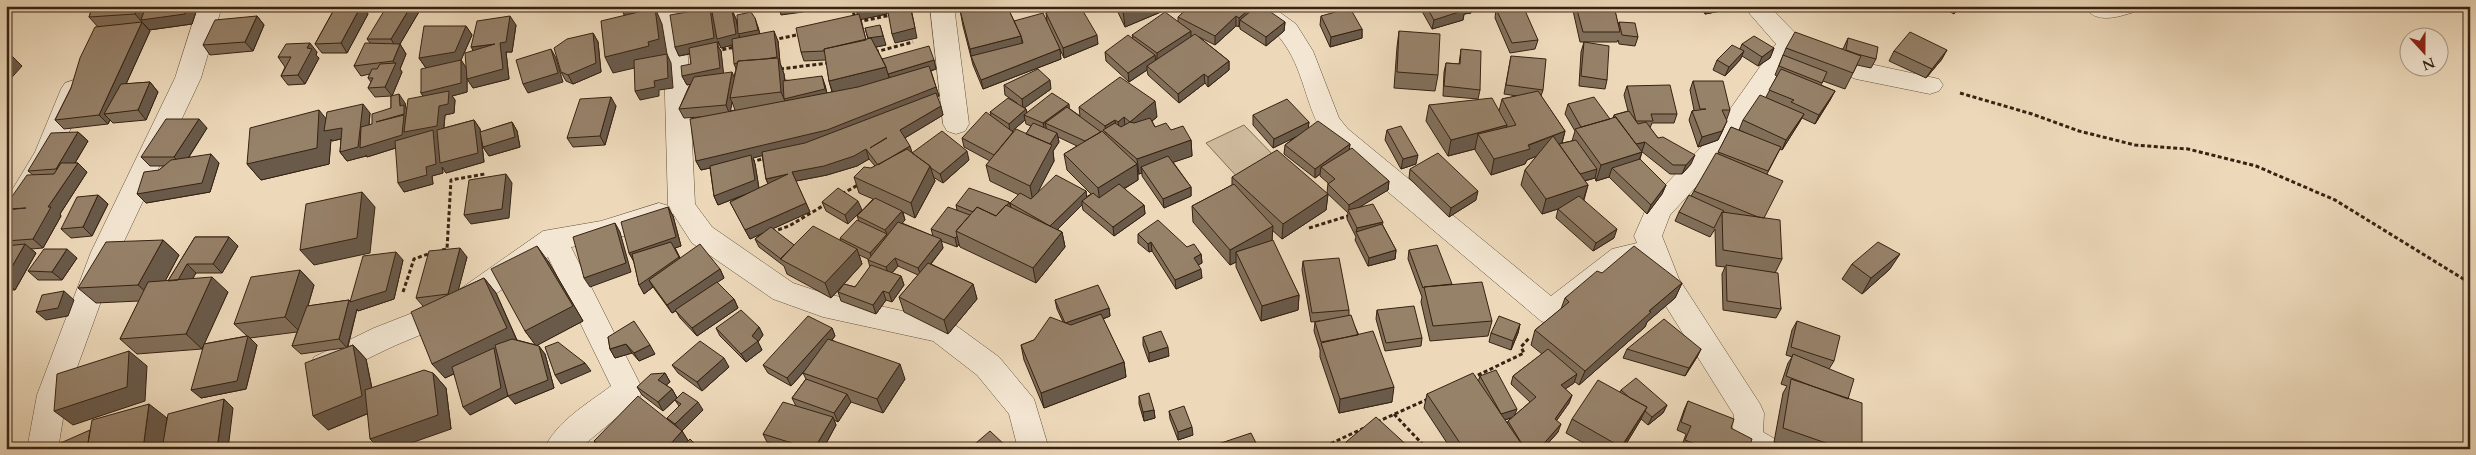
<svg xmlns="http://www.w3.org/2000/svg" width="2476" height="455" viewBox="0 0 2476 455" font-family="Cardo,serif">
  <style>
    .green { fill: #ceba9d; stroke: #826e58 }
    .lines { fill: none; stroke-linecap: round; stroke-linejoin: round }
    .minor-casing { stroke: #64503c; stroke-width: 1 }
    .path { stroke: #372212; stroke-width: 3; stroke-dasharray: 4 2.5; stroke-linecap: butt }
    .minor { fill: #f3e6d2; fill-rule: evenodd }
    .wall { fill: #816f5a; stroke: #372212; fill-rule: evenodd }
    .shaded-wall { fill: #695a4a; stroke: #372212 }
    .building { fill: #968169; stroke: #372212; fill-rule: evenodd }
  </style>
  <rect width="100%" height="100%" fill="#edd9ba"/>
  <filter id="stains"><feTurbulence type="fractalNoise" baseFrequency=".004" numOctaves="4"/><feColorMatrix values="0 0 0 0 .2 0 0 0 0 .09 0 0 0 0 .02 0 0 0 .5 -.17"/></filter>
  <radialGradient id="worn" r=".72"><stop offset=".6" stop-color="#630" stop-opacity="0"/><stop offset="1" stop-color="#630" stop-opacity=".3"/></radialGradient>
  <!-- green -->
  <path class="green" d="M1244,125L1277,159L1240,180L1206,143Z"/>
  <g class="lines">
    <!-- minor casing -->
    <g class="minor-casing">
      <path id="minor" d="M198,6H222L201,78L119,252L67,395L58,449H27L37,395L91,252L175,78Z
        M657,6H681L688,58L695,204L712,227L793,283L823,293L951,322L999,357L1034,399L1049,449H1018L1009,414L977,375L933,341L823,317L773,299L692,243L668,206L664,58Z
        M930,6H954L969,124L965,131L956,134L947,131L943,124Z
        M1238,6H1271L1296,24L1313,51L1339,118L1348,129L1551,296L1612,249L1637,243L1634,236L1649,202L1709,139L1776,44L1743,6H1769L1799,37L1861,62L1939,79L1943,85L1939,91L1930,94L1856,79L1795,55L1727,153L1670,215L1662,236L1679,279L1760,404L1764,413L1763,432L1775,439L1779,449H1738L1732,438L1734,415L1657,292L1645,263L1630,266L1561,321L1551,325L1541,321L1330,143C1306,114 1306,75 1285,45C1278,34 1268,26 1257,19C1249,15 1243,14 1238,6Z
        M2084,6H2138L2134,12C2118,17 2095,25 2084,6Z
        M74,80L83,83L87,89L60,154L16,232L6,235V200L35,152L61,89L65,83Z
        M659,203L669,206L673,214L669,222L601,243L571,247L643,390L639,399L579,449H544C557,421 587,404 611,386L548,257L463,317L394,346L325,379L314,375L310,366L314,357L374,328L443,301L543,231L601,221Z"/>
    </g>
    <!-- path -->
    <path class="path" d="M852,6L855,19
      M858,22L891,15
      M773,40L801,34
      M716,51L735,47
      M875,52L913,42
      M780,69L828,63
      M1960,93L2032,114L2079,131L2135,145L2188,149L2256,166L2335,200L2470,283
      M751,162L766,158
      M842,194L858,185
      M1309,228L1351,215
      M772,232L789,226L826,204
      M442,250L447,249L451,180L485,174
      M403,292L414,259L431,253
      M1472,378L1524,353L1521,347L1530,337
      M1394,414L1427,449
      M1377,422L1428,399
      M1319,449L1364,428"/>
    <!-- minor -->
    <use href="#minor" class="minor"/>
  </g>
  <!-- wall -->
  <path class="wall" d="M93,6H198L192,24L149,30L150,31L126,84L150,82L158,92L146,120L113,123L110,120L108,124L64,129L55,120L71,88L98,27L89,17Z
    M336,6H363L368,14L347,53H322L315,44Z
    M418,6H461V8Z
    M855,6H885L887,14L861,19L866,40L868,39L865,28L886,45L876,47L882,59L934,60L936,69L931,71L936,87L939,96H937L943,115L905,138L912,153L969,160L943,183L933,177L935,181L915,218L903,212L905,220L902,223L933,236L931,229L957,210L956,205L1009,202L1011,208L1010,203L1019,195L990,181L986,165L990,161L964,147L962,138L991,115L990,112L1017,103L1005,95L1004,85L1051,89L1024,108L1026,109L1027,113L1070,109L1080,116L1079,107L1157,117L1152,121L1155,127L1171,130L1191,140L1192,156L1173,162L1191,187V196L1164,208L1142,176V173L1139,174H1138V180L1124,189L1144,205L1145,214L1114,236L1083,210L1082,205L1057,229L1062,232L1065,247L1036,283L960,247L959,244L957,247L941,241L943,248L931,264L973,284L977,299L948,334L904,312L899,297L918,275L898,266L892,273L901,276L904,285L892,302L886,300L876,314L841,301L838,292L843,285L831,298L787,274L784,266L759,247L755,239L762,233L750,239L730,202L741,196L718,205L714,196L710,168L701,170L696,161L701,117L684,118L679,109L690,84L687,85L682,76L691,64L690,54L679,56L675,47L693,11V10H732L736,19L738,32L758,27L760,34L778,41L780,63L784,74L785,80L825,85L827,93L832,92L829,81L826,60L804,61L801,52L858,15ZM718,41L721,48L732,45L736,69L734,77L723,73L721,51L718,46ZM732,102L735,110L730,111ZM1025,120L1026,124L1031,126L1026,134L1012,131ZM1058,137L1077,146L1064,154L1067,170L1091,194L1086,197V191L1037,193L1054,161L1053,151L1059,142ZM762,155L766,179L768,184L759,188L755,164L753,158ZM869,159L875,166L854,177L859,193L873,199L857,216L859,221L840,238L841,240L794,245L772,229L810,212L796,181L827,175L857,166ZM859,255L868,259V260L870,267L855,287L844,284L862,264Z
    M963,6H1007L1014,21H1047L1046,13L1064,7L1056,8L1055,6H1080L1098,44L1064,58L1056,41L1061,59L983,89L973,65L963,26L960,10L963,9Z
    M1115,6H1167L1168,9L1125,27Z
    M1190,6H1255V8L1285,22L1284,31L1266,46L1240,29V27L1236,26L1215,45L1199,37L1229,61V70L1208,87L1205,83L1179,103L1148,75L1147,70L1129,82L1106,61L1105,52L1133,38L1132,35L1178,22V17Z
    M1322,6H1339L1325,11Z
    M1419,6H1472L1471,13L1464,14L1463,20L1432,29Z
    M1572,6H1614L1618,25L1619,22L1638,37L1635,46L1619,44L1618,40L1617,42H1580Z
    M1700,6H1747L1705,14Z
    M1940,6H1962L1954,14Z
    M1496,9L1538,40L1535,49L1510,53L1495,18Z
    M420,10L400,44L406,54L400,69L402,72L392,96L405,103L406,109L423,96L421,93L426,68L419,58L466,26L472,35L461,60L466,68L473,50L516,25L512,52H506L509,79L473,88L467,78V92L452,96L455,100L454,113L445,115L444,128L474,120L480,129L481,132L512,122L517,131L520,147L489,156L483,147L481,136L484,162L446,173L442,167L443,173L432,176L433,184L404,192L396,148L367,157L366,155V156L347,161L340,152L341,139L332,141L331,139L329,164L261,180L247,164L326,119L370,113L369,125L372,124L391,108V96L375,97L368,88L371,82L368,78L370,74L361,76L354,66L370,43L367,39Z
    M257,16L264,25L253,51L210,55L203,45Z
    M1321,16L1362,29V38L1330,47L1320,25Z
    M1399,31L1438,75L1435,91L1394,88L1397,47Z
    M593,33L598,42L601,72L573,84L566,81L561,72Z
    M1848,38L1876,59L1871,68L1857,65L1845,89L1823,81L1821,85L1835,91L1830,100L1815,124L1802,118L1782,150L1780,149L1767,174L1764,218L1782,259L1775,273L1781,309L1776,318L1723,310L1722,274L1725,267L1716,266L1715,229L1710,237L1675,221L1679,212L1691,196L1694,191L1718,153L1731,127L1752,136L1739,130L1743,120L1766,97L1777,76L1775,75L1786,48L1843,49Z
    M1584,42L1607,80L1605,89L1579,86L1581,52Z
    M1742,44L1774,48L1770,58L1758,66L1742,56L1740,60L1725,76L1713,70L1717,60L1740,49Z
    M1461,49L1480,90L1478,99L1443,96L1444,72L1446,63L1459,64Z
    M1894,51L1942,59L1926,78L1889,61Z
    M317,52L316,55L319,58L305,84L288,85L281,76L285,67L278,57Z
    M1511,56L1543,90L1541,96L1565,131L1562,143L1572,141L1575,131L1565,114L1568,104L1610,119L1613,118L1614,115L1628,111L1624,95L1627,86L1677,114L1674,123H1652L1650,128L1658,138L1691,164L1682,174H1670L1641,151L1642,152L1640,159L1666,185L1662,194L1647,214L1609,177L1596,181L1595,178L1585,181L1588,185L1584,200L1614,238L1593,251L1556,218L1558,209L1542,214L1521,185L1525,170L1537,156L1527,160L1525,164L1491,175L1475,150V149L1448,156L1426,121L1429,105L1499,111L1502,99L1517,96L1504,94Z
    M1693,81L1730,110L1723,130L1718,140L1698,147L1689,120L1692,111L1694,110L1690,90Z
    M616,106L605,145L573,147L567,138Z
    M1253,115L1309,122L1308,128L1350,144L1349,149L1389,181L1388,190L1359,207L1382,224L1396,250L1395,259L1368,266L1355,240L1356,237L1347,219L1348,213L1327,193L1328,183L1320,176V174L1315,178L1284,154L1285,145L1295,137L1273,148L1253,125Z
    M207,128L189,157L219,163L210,192L146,203L159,170L164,166H150L141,157Z
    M1387,130L1416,164L1401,169L1385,140Z
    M78,132L88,141L75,163H78L87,172L60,214L61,216L43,248L31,249L36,253L15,290H6V205L33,175L28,171Z
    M1410,169L1476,200L1449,217L1409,178Z
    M1232,177L1328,194L1326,210L1282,239L1272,230V241L1299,295L1298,310L1261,321L1236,267V262L1230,265L1193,222L1192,206L1232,185Z
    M98,195L108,204L92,236L71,238L61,229Z
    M822,202L862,210L848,224L826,211Z
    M668,207L673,216L681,246L675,248L680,258L720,269L724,278L717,282L734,299L738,308L697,336L680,318L676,311L672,313L653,287L644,294L633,259L629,253Z
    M1138,234L1187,247L1201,254L1202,263L1198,265L1202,278L1176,289L1152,251L1149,252L1138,243Z
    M195,237H229L238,246L222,273H196L193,278L228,292L204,344L247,336L234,324L300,270L314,285L308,306L349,300L350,301L403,260L394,299L358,311L357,309L348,347L353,345L366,359L372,388L433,373L446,388L451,429L367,414L328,430L344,348L301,354L292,346L297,332L250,338L257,345L246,389L201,398L204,345L202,349L137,354L120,339L139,301L96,303L78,288L163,240L179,255L165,281H168Z
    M1409,250L1452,285L1492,321L1488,336L1430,341L1421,302L1422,297L1408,259Z
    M467,257L458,290L484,278L496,293L517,340L536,345L525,331L548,261L583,321L537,345L545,354L554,388L515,404L505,384L508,396L470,415L454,374L445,378L423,306L416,298Z
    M77,258L62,280H38L28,271Z
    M1303,261L1349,310V315L1392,402L1339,413L1320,357V350L1314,331L1315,322L1320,321L1311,322L1302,270Z
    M1852,264L1890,269L1862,294L1842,279Z
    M1602,273L1682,283L1675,298L1647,322L1645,327L1579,385L1574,381V383L1565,389L1572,395L1569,403L1556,421L1558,432L1543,449H1451L1424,408L1427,394L1478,382L1480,376L1515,415L1530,402L1511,384L1513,376L1542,354L1531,345L1535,330L1561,309L1565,298ZM1511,418L1508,421L1507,423L1505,420Z
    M1055,300L1109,308L1110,316L1103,319L1124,362L1126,377L1044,408L1024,360L1021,345L1034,340L1063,322L1057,309Z
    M1377,310L1422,338L1421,346L1385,351L1376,319Z
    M1797,321L1834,361L1829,369L1848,399L1862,449H1793L1774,442L1783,393L1787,386L1781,384L1788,363L1792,357L1786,355L1792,330Z
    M1520,324L1518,333L1511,350L1489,342L1491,333Z
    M759,327L763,335L758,342L762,350L746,362L720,336L716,328Z
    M832,328L835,336L832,340L905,379L883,413L851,402L838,422L834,420L836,425L823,449H789L767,442L763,434L796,406L792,398L806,379L803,373L791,386L768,373L763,365Z
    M608,337L655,354L639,361L632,353L615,358L610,349Z
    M1143,337L1169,356L1149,362L1143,345Z
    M1627,349H1701L1697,357L1685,376L1623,358Z
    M672,365L729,367L702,391L678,373Z
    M665,373L670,382L666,385L672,389L677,398L663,411L642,395L637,387Z
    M1621,390L1667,405L1663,413L1648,425L1641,419L1623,449H1594L1566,433L1572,419L1620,392Z
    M1139,396L1154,410L1155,418L1144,421L1139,404Z
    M675,400L703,410L682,431L688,441L700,449H599L594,441L670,422L667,418L679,406Z
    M1688,401L1731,428L1749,449H1684L1681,448L1686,434L1677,430L1684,410Z
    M1169,411L1193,435L1178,440L1170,419Z
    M1346,442L1411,449H1345Z"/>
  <!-- shaded-wall -->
  <path class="shaded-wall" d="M138,6H198L192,24L149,30L135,14Z
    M361,6H363L368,14L347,53L341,43Z
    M411,6H417L420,10L397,49L391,39Z
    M627,6H667V7L656,10L662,24L667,54L671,63L673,88L659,90V96L640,100L635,91L654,81L656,63L613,73L605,57L648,42L625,17L621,8Z
    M714,6H729V14L732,10L736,19L739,34L755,18L758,27L761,39L742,44L739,35L740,43L721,48L718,41V46L721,51L724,77L687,85L682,76L717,47L679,56L675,47L697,19L693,10Z
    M778,6H802L803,12L781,15Z
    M876,6H885L887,14L859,20L856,10Z
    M888,6H918L911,8L917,38L895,43L892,34L890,14Z
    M963,6H997L965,13Z
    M1056,6H1066L1056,8Z
    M1134,6H1167L1168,9L1125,27L1123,11Z
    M1253,6H1255V14L1240,20L1239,27V18Z
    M1325,6H1339L1325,11Z
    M1463,6H1472L1471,13L1464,14L1463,20L1432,29L1434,20Z
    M1708,6H1747L1705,14Z
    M1958,6H1962L1954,14Z
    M6,9L10,12L6,20Z
    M257,16L264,25L253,51L245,42Z
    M510,16L516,25L512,52H506L509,79L473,88L467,79Z
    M1236,16V26L1215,45V36Z
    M142,22L150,31L113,113L104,114L110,120L108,124L99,115Z
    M1285,22L1284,31L1266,46V37Z
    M880,25L886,45L871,48L868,38Z
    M466,26L472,35L461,60L467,69V92L452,96L455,100L454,113L445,115L443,135L437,136L439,140L474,120L480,129L484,162L446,173L442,167L443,173L432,176L433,184L404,192L398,183L408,144L367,157L366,155V156L347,161L340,152L363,104L370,113L367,146L382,131L400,106L399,94L405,103L406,108L410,114L427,102L421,93L426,68L419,58Z
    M1362,29V38L1330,47L1331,37Z
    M774,31L778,41L780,63L784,74L786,98L822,76L825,85L828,99L788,108L781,92L738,73L734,64Z
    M1191,31V41L1157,62V53Z
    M593,33L598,42L601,72L573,84L568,75Z
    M1097,35L1098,44L1064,58L1063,48Z
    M1021,36L1024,53L971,56L970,49Z
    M310,43L317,52L316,55L319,58L305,84L298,75L307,48Z
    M400,44L406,54L400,69L402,72L392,96L385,87L395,64L393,61Z
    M495,44L477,57L471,47Z
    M1774,48L1770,58L1758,66L1762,57Z
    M551,49L556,58L563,82L528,93L523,84Z
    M1060,49L1061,59L983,89L981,80Z
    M1947,50L1942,59L1926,78L1932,69Z
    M1744,51L1740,60L1725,76L1729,67Z
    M1155,55L1156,64L1147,66V70L1129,82L1128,73Z
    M13,57L22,66L6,84V64Z
    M934,60L936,69L891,83L888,74Z
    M1229,61V70L1208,87V77Z
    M886,67L891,83L834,97L829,81Z
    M732,72L736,81L730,98L732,102L730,115L726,105Z
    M1204,74L1205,83L1179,103L1178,94Z
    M1050,80L1051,89L1023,109L1022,99Z
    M150,82L158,92L146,120L138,110Z
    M936,87L939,96L830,139L753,158L755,164L759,189L718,205L714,196L752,158L701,170L696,161Z
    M1835,91L1830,100L1815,124L1819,115Z
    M611,97L616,106L605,145L600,136Z
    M1155,101L1157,117L1131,137L1130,122Z
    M1069,104L1070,114L1045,123L1047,130L1045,132L1043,123Z
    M941,106L943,115L903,139L900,130Z
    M1026,109L1028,116L1024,115L1025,120L1010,133L1009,124Z
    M319,110L332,126L342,128L349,137L332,141L331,139L329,164L261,180L247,164Z
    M1804,114L1799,123L1782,150L1786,140Z
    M1124,117L1126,133L1120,138L1118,122Z
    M199,119L207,128L183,166L174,157Z
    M1115,120L1117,136L1106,133L1105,126Z
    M1727,121L1718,140L1698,147L1702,137Z
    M512,122L517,131L520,147L489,156L483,147Z
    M1309,122L1308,131L1273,148L1274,139Z
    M1507,125L1503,141L1478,134L1475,149L1448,156L1451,140Z
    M1565,131L1561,146L1527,160L1525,164L1491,175L1494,159Z
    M78,132L88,141L66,178L56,169Z
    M1057,133L1059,142L1053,151L1054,161L1033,202L1030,186L1048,146Z
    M1191,140L1192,156L1145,172L1141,167L1142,173L1139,174L1137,159Z
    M1645,142L1642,151L1628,155L1631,145Z
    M1350,144L1349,154L1321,167L1320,174L1315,178V169Z
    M910,146L913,155L878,165Z
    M866,149L869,159L857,166L827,175L796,181L792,172Z
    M967,151L969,160L943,183L940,174Z
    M1642,152L1636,168H1612L1609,177L1596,181L1601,165Z
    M211,154L219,163L210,192L146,203L137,194Z
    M1418,155L1416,164L1401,169L1403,159Z
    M1695,155L1691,164L1682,174L1686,165Z
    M78,163L87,172L60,214L61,216L43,248L33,239L48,207Z
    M1137,164L1138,180L1100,203L1098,188Z
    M930,166L935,181L915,218L911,203Z
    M1597,169L1595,178L1572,184L1574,175Z
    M506,174L512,183L509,218L471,224L464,215Z
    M788,174L770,188L766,179Z
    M1389,181L1388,190L1350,213L1349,211V205Z
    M1588,185L1583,201L1542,214L1546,199Z
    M1666,185L1662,194L1647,214L1651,205Z
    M1191,187V196L1164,208L1163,199Z
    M1086,191L1087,200L1082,201V205L1052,235L1050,226Z
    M1478,191L1476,200L1449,217L1451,208Z
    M362,192L375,207L370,253L314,265L300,250Z
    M1328,194L1326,210L1282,239L1283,224Z
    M98,195L108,204L92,236L83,227Z
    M858,201L862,210L848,224L845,215Z
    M806,203L810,212L750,239L745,230Z
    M1144,205L1145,214L1114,236L1113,227Z
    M668,207L673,216L681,246L675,248L684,266L649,280L653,287L644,294L639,285L634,262L629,253Z
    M902,211L905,220L889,238L873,262L870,253L887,234L885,230Z
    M1383,222L1381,231L1356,232L1357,228Z
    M615,223L620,232L631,272L590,287L584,278Z
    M1273,226L1272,241L1236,252V262L1230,265V250Z
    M1617,229L1614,238L1593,251L1596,243Z
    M1062,232L1065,247L1036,283L1033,268Z
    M957,236L959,244L957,247L955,238Z
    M229,237L238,246L222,273L213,264Z
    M941,239L943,248L921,276L918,268Z
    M163,240L179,255L155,300L138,285Z
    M1151,242L1152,251L1149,252L1148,244Z
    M25,244L36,253L15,290L6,282V277Z
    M537,246L548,261L583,321L536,346L525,331Z
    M460,248L467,257L455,303L448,294Z
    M67,249L77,258L62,280L52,272Z
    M857,249L862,264L831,298L825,283Z
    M1396,250L1395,259L1368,266L1369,258Z
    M396,252L403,260L394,299L358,311L357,309L347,348L339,339L349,300L351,302Z
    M1201,254L1202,263L1194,267V258Z
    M1900,254L1890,269L1862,294L1871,278Z
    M895,258L898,266L889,276L886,267Z
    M187,264L196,273L185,291L176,283Z
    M720,269L724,278L672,313L667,305Z
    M1201,269L1202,278L1176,289L1175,280Z
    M300,270L314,285L300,332L285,317Z
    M901,276L904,285L892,302L889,293Z
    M212,277L228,292L202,349L186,334Z
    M484,278L496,293L518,343L501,357L508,396L470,415L463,407L495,354L445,378L432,364Z
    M1682,283L1675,298L1647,322L1645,327L1579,385L1585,371L1649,311Z
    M973,284L977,299L948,334L944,320Z
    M64,291L74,300L68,316L46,320L36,312Z
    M883,291L886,300L876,314L873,305Z
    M1299,295L1298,310L1261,321L1262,306Z
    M734,299L738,308L697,336L692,328Z
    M1109,308L1110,316L1067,332L1065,323Z
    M1520,324L1518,333L1511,350L1513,341Z
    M759,327L763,335L758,342L762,350L746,362L741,354L752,336Z
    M832,328L835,336L791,386L787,378Z
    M248,336L257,345L246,389L201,398L191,390Z
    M626,344L632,353L615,358L610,349Z
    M353,345L366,359L376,410L328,430L313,416Z
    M650,345L655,354L639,361L634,353Z
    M539,346L545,354L554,388L515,404L508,396Z
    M1168,347L1169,356L1149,362V353Z
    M1701,349L1697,357L1685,376L1689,368Z
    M129,351L147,366L145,401L73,425L54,411Z
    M724,358L729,367L702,391L697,382Z
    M1124,362L1126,377L1044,408L1041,393Z
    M585,363L591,371L561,384L555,375Z
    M900,364L905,379L883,413L877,399Z
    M433,373L446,388L451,429L394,449H380L370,439Z
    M665,373L670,382L663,388L658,380Z
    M1577,374L1574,383L1558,394L1561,385Z
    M1394,387L1392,402L1339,413L1340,399Z
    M672,389L677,398L663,411L658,402Z
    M847,394L851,402L838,422L834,413Z
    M1572,395L1569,403L1552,427L1555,419Z
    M224,399L233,408L228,449H217Z
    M698,402L703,410L681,432L675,424Z
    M149,404L167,418L163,449H143Z
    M1667,405L1663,413L1648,425L1652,417Z
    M1647,407L1640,421L1623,449H1621Z
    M1517,409L1514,417L1498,422L1500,414Z
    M1154,410L1155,418L1144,421L1143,412Z
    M833,417L836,425L823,449H814Z
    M1561,424L1558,432L1543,449H1539Z
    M1192,427L1193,435L1178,440V432Z
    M682,431L691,445L688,449H666Z
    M281,443L287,449H280Z"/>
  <!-- building -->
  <path class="building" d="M93,6H138L135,14L89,17Z
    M146,6H187L185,14L141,20Z
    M336,6H361L341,43L315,44Z
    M387,6H411L391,39H367Z
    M693,6H714L693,10Z
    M855,6H876L856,10Z
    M891,6H910L915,28L892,34L887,7Z
    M974,6H1007L1021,36L970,49L960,10Z
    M1065,6H1080L1097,35L1063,48L1046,13Z
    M1121,6H1134L1123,11Z
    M1190,6H1253L1239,18L1236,16L1215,36L1178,17Z
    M1257,6H1262L1285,22L1266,37L1240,20Z
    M1426,6H1463L1465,10L1434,20Z
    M1514,6H1523L1538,40L1512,43L1496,9Z
    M1576,6H1614L1620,32H1583Z
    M655,8L659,39L648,42L649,46L605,57L601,21Z
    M710,8L714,38L675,47L670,15Z
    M1350,8L1362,29L1331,37L1321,16Z
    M732,10L736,34L717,39L712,12Z
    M751,12L755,18L758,30L738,34L737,15Z
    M1165,12L1191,31L1157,53L1132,35Z
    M1043,13L1060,49L981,80L971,56L1023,43L1021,36L1014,21Z
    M859,14L866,40L824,49V51L801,52L796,28Z
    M257,16L245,42L203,45L215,20Z
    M510,16L506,42L500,43L503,69L467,79L465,53L495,44L471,47L477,21Z
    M142,22L99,115L55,120L71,88L80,58L95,27Z
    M1619,22L1635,23L1638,37L1622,35Z
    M880,25L883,36L868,38L865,28Z
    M424,26H466L455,52L419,58Z
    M774,31L777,57L765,59L738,61L737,63L734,64L732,39Z
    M1399,31L1440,34L1438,75L1397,72Z
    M1795,32L1861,56L1853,73L1786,48Z
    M1910,32L1947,50L1932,69L1894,51Z
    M593,33L596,63L568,75L561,72L554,48L567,39Z
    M1195,34L1229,61L1208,77L1204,74L1178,94L1147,66Z
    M1128,35L1155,55L1128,73L1105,52Z
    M1754,36L1774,48L1762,57L1742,44Z
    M871,38L886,67L829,81L824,49Z
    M1848,38L1878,47L1876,59L1857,54L1846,50Z
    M717,42L720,68L682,76L681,66L691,64L689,48Z
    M1584,42L1609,46L1607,80L1581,76Z
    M310,43L307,48L312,49L298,75L281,76L291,57H278L286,44Z
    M365,43L400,44L393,61L354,66Z
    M1732,45L1744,51L1729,67L1717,60Z
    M929,46L934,60L888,74L886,67L882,59Z
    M551,49L558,73L523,84L516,60Z
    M1461,49L1481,51L1480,90L1444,86L1446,63L1460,64Z
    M667,54L668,78L654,81L655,87L635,91L634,60Z
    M6,55L13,57L6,64Z
    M1783,55L1827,72L1822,83L1779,66Z
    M1511,56L1546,59L1543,90L1506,85Z
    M778,58L781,92L730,98L738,61Z
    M461,60V83L421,93V69Z
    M396,63L385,87L368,88L373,78H368L372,69H377L380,64Z
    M929,66L936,87L827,130L696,161L690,119L858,87Z
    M1038,69L1050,80L1022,99L1004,85Z
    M1781,69L1835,91L1819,115L1791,102L1794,100L1769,90Z
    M732,72L726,105L679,109L694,77Z
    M822,76L825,89L784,99L783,81Z
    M1120,77L1155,101L1130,122L1124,117L1118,122L1115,120L1105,126L1079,107Z
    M1693,81H1723L1730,110H1722L1727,121L1722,131L1702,137L1692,111L1706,109H1700Z
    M150,82L138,110L104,114L121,84Z
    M1670,85L1677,114H1651L1653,121H1636L1627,86Z
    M449,91L448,104L439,106L437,126L404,132L408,99Z
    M1538,91L1565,131L1528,145L1530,149L1494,159L1478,134L1516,125L1502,99Z
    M936,93L941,106L900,130L910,146L878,165L866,149L854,156L824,166L792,172L806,203L745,230L730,202L788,174L766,179L762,152L805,143ZM886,138H887L870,148Z
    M1052,93L1069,104L1043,123L1024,115Z
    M399,94L400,106L404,105V114L376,122L404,115L402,135L360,148L361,127L372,124V114L391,108V96Z
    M1760,95L1804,114L1786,140L1743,120Z
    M611,97L600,136L567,138L580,99Z
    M1594,97L1610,119L1581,127L1568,104Z
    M1008,98L1026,109L1009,124L990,112Z
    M1492,98L1507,125L1451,140L1429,105Z
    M1287,99L1309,122L1274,139L1253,115Z
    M363,104L358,147L340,152L342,128L324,131L327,112Z
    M1067,107L1101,132L1085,141L1045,123Z
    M319,110L317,148L247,164L250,128Z
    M1629,111L1638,124L1646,122L1658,138L1663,137L1695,155L1686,165H1673L1645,142L1636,144L1614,115Z
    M986,112L1013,132L994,155L962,138Z
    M1616,117L1642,152L1601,165L1575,129Z
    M1150,118L1155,127L1166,123L1171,130L1183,126L1191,140L1137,159L1103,130L1115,123L1121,127L1130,122L1134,123Z
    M166,119H199L174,157H141Z
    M474,120L478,153L440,163L437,130Z
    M1318,121L1350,144L1315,169L1285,145Z
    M512,122L515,137L483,147L480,132Z
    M1033,123L1057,133L1050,144L1026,134Z
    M1401,126L1418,155L1403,159L1387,130Z
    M1731,127L1781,147L1768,171L1718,152Z
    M1016,129L1052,145L1030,186L986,165Z
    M433,130L436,164L426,167L427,175L398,183L395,141Z
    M942,131L967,151L940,174L931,168L930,166L912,153Z
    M1102,131L1137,164L1098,188L1064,154Z
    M78,132L56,169L28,171L51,133Z
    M1553,136L1588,185L1546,199L1525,170Z
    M1576,140L1597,169L1580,174L1559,144Z
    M1352,148L1389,181L1349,205L1328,184L1335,179L1321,167Z
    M907,149L930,166L911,203L854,177L864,167L871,168Z
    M1277,150L1328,194L1283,224L1232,177Z
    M1438,153L1478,191L1451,208L1410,169Z
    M1716,153L1783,181L1764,218L1758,217L1694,191Z
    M211,154L202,183L137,194L144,172L159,170L171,160Z
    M751,155L755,180L714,196L710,166Z
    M1168,156L1191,187L1163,199L1141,167Z
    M1640,159L1666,185L1651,205L1612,168Z
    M61,163H78L48,207H51L33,239L6,241V210L26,208L6,209V205L27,175L54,174Z
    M506,174L502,209L464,215L469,180Z
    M1056,175L1086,191L1050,226L1010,203L1020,193L1031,199Z
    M1119,184L1144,205L1113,227L1082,201L1093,193L1099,198Z
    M1234,184L1273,226L1230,250L1192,206Z
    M838,188L858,201L845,215L822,202Z
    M969,188L1009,202L1007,206L1006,205L996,216L977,207L973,212L956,205Z
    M362,192L357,238L300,250L306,204Z
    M98,195L83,227L61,229L77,197Z
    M1689,195L1724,211L1723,213L1722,212L1714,228L1679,212Z
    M1579,196L1617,229L1596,243L1558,209Z
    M875,198L902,211L885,230L857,216Z
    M1373,204L1383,222L1357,228L1348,210Z
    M1006,205L1062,232L1033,268L956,231L977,207L996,216Z
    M668,207L676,237L629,253L621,222Z
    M948,207L970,215L956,231L957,236L955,238L931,229Z
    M1722,212L1780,220L1782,259L1723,250Z
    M857,220L887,234L870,253L840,238Z
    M1158,220L1187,247L1194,244L1201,254L1194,258L1201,269L1175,280L1151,242L1148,244L1138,234Z
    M898,222L941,239L918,268L895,258L886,267L868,260Z
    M615,223L626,263L584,278L573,237Z
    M1382,224L1396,250L1369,258L1356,232Z
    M813,226L857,249L825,283L780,259Z
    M771,227L794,245L781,259L755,239Z
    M195,237H229L213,264H187L178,280L168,281Z
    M163,240L138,285L78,288L106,242Z
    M1273,240L1299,295L1262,306L1236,252Z
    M671,242L679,257L639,285L632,254Z
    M1878,242L1900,254L1871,278L1852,264Z
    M25,244L6,277V246Z
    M700,244L720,269L667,305L649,280Z
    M1437,245L1452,284L1424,287L1423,288L1409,250Z
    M537,246L573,306L525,331L491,269Z
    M1634,246L1682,283L1649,311L1651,312L1585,371L1535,330L1569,302L1565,298L1597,271L1602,273Z
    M460,248L448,294L416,298L429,251Z
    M44,249H67L52,272L28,271Z
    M396,252L386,291L350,302L363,256Z
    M1339,258L1349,310L1312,313L1303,261Z
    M928,263L973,284L944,320L899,297Z
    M871,265L901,276L889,293L883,291L873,305L838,292L844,284L855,287Z
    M1726,265L1778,273L1781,309L1727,301Z
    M300,270L285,317L234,324L251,277Z
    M212,277L186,334L120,339L148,282Z
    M484,278L507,328L432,364L411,312Z
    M717,282L734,299L692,328L675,310Z
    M1482,282L1492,321L1433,326L1424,287Z
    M1098,285L1109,308L1065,323L1055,300Z
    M64,291L58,308L36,312L42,295Z
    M349,300L339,339L292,346L307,306Z
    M1414,306L1422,338L1386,343L1377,310Z
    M741,310L759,327L752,336L758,341L741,354L716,328Z
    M1101,314L1124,362L1041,393L1021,345L1034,340L1050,317L1071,325Z
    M1351,315L1358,335L1321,342L1315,322Z
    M808,316L832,328L787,378L763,365Z
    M1499,316L1520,324L1513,341L1491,333Z
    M1664,319L1701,349L1689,368L1627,349Z
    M634,321L650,345L634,353L626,344L610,349L608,337Z
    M1797,321L1840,336L1834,361L1791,347Z
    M1161,331L1168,347L1149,353L1143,337Z
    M1373,331L1394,387L1340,399L1321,343Z
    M248,336L237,381L191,390L204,344Z
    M512,339L539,346L548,380L508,396L495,345Z
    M828,339L900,364L877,399L803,373Z
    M700,341L724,358L697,382L672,365Z
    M558,342L585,363L555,375L545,347Z
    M353,345L362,396L313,416L305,363Z
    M494,348L501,388L463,407L452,367Z
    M1548,349L1577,374L1561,385L1572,395L1555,419L1561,424L1539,449H1525L1508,421L1536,397L1513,376Z
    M129,351L127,387L54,411L57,374Z
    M1793,354L1854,379L1848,399L1812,386L1786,376Z
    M424,370L433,373L438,415L370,439L365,390Z
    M1496,370L1517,409L1501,414L1499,410L1480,376Z
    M665,373L658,380L672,389L658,402L637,387L651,374Z
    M1473,373L1525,449H1464L1427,394Z
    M1636,378L1667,405L1652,417L1645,411L1647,407L1630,398L1621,390Z
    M806,379L847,394L834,413L792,398Z
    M1791,379L1862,403V449H1843L1783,428Z
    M1598,380L1647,407L1621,447L1572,419Z
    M683,392L698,402L675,424L667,418L681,404L675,400Z
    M1149,393L1154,410L1143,412L1139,396Z
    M638,396L682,431L666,449H605L594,441Z
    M224,399L217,449H162L168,414Z
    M1688,401L1734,419L1731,428L1752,439L1749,449H1707L1685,440L1691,426L1681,422Z
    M783,402L833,417L814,449H811L763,434Z
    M149,404L143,449H87L92,420Z
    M1184,406L1192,427L1178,432L1169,411Z
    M1376,417L1411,449H1353L1346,442Z
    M90,430L87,449H47Z
    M990,431L1008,448L1007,449H969Z
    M1251,433L1259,449L1206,448Z
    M690,439L700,449H680Z
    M281,443L280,449H260Z"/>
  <!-- margin -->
  <rect width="2476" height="455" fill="none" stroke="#edd9ba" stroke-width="25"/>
  <rect x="8" y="8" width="2461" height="440" fill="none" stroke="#372212" stroke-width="2.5"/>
  <rect x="12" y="12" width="2451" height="430" fill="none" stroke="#372212"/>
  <!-- north arrow -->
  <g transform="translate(2424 52) rotate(159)"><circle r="24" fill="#f3e6d2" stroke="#a89885"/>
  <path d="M0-4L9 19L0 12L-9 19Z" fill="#8f2418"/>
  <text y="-8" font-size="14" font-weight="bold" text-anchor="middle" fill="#372212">N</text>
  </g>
  <rect width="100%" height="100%" filter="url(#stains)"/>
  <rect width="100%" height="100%" fill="url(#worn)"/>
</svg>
